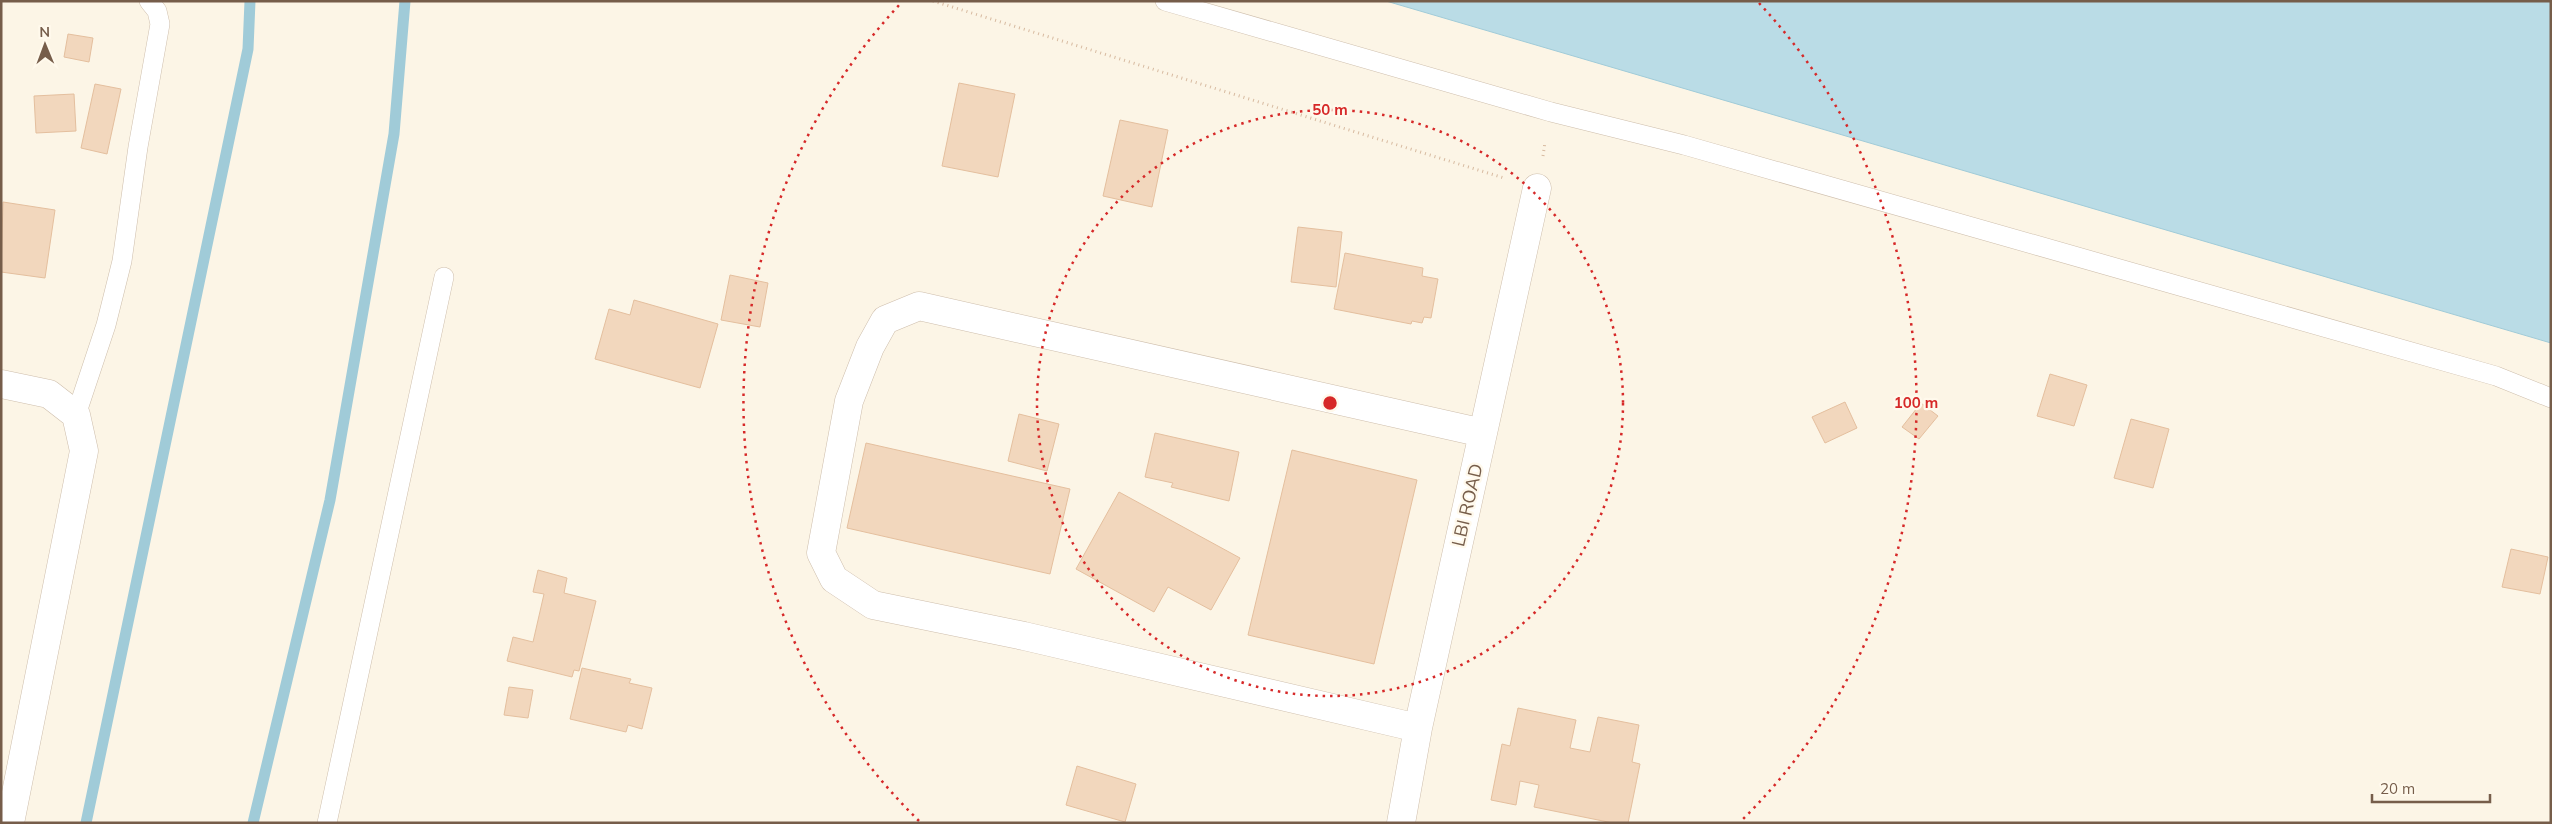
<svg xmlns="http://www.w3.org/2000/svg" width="2552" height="824" viewBox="0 0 2552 824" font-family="Mulish,sans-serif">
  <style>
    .water { fill: #badce6; stroke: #a0cbd8 }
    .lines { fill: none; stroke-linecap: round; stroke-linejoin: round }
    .stream { stroke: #a0cbd8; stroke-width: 11 }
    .building { fill: #f2d7bd; stroke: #e4bf9e }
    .service-casing { stroke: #cebeac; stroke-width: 20 }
    .minor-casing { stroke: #cebeac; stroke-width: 29 }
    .path { stroke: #d7baa0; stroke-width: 3; stroke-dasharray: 1 4; stroke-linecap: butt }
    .service { stroke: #fff; stroke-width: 19 }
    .minor { stroke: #fff; stroke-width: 28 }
    .ring { fill: none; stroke: #d62828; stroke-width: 2.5; stroke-dasharray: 2.5 5 }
    .labels { text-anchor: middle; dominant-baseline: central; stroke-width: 4.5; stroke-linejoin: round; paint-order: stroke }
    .street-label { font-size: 18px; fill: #765d4a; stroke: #fff9ec }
    .centre { fill: #d62828; stroke: #fff9ec; stroke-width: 2.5 }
    .ring-label { font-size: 15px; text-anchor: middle; font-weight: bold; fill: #d62828; stroke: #fff9ec; stroke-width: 4.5; stroke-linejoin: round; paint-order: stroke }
  </style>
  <rect width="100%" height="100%" fill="#fcf5e6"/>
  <!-- water -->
  <path class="water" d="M1386,1H2551V343Z"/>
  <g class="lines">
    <!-- stream -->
    <path class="stream" d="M86,823L248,49L250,1
      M253,823L330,500L394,134L405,1"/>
  </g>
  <!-- building -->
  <path class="building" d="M68,34L93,38L89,62L64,57Z
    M959,83L1015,94L998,177L942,166Z
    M95,84L121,89L107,154L81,148Z
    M74,94L76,131L36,133L34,96Z
    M1120,120L1168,130L1152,207L1103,196Z
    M3,202L55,210L45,278L1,272Z
    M1298,227L1342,232L1336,287L1291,282Z
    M1345,253L1423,268L1422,276L1438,279L1431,318L1424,317L1422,323L1412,321L1411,324L1334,309Z
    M730,275L768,283L760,327L721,320Z
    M634,300L718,324L700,388L595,359L609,309L630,315Z
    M2050,374L2087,385L2074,426L2037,416Z
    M1845,402L1857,428L1825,443L1812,417Z
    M1921,403L1938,416L1919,439L1902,427Z
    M1019,414L1059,424L1047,471L1008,461Z
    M2131,419L2169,429L2153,488L2114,478Z
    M1155,433L1239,452L1229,501L1171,487L1173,483L1145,477Z
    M866,443L1070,489L1050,574L847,528Z
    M1292,450L1417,480L1374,664L1248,635Z
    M1119,492L1240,558L1211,610L1168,587L1154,612L1076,569Z
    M2511,549L2548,557L2540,594L2502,587Z
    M538,570L567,578L564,593L596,601L579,671L574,670L572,677L507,661L513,637L533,642L544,594L533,592Z
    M582,668L631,679L629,683L652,688L642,729L628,725L626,732L570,719Z
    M509,687L533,690L528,718L504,715Z
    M1518,708L1576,720L1570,748L1590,752L1598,717L1639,725L1632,762L1640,764L1628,823H1613L1534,807L1539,785L1520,781L1516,805L1491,800L1502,744L1510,746Z
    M1077,766L1136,784L1125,822L1066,805Z"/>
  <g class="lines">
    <!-- service casing -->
    <g class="service-casing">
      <path id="service" d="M1165,1L1551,112L1684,145L2496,376L2551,398
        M76,415L106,325L122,261L138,147L160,24L157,11L149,1
        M327,823L444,277"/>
    </g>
    <!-- minor casing -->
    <g class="minor-casing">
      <path id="minor" d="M1,384L49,394L76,415L84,451L10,823
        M1418,728L1024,636L873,605L834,579L821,553L849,401L870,347L885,320L919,306L1483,433
        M1401,823L1418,728L1537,188"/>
    </g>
    <!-- path -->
    <path class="path" d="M933,1L1504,178
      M1543,156L1545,142"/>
    <!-- service -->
    <use href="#service" class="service"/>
    <!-- minor -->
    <use href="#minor" class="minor"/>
  </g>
  <!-- distance rings -->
  <g class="ring">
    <circle cx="1330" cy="403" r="293"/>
    <path d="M919 821A586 586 0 0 1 901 3M1759 3A586 586 0 0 1 1741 821"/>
  </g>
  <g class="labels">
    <!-- street labels -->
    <g class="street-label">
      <text transform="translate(1467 505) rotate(-77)">LBI ROAD</text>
    </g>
  </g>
  <circle cx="1330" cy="403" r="8" class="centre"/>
  <g class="ring-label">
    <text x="1330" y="115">50 m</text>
    <text x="1916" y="408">100 m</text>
  </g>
  <!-- border -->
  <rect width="2552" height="824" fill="none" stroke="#765d4a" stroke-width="5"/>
  <!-- north arrow -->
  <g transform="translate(45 45) rotate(359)" stroke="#fff9ec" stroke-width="4" paint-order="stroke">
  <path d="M0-4L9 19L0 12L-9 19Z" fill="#765d4a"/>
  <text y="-8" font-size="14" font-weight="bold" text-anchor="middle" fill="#765d4a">N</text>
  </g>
  <!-- scale -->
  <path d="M2372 794v8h118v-8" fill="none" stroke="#765d4a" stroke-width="2.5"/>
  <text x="2380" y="794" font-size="15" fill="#765d4a" stroke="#fff9ec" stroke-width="4" paint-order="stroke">20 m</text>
</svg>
